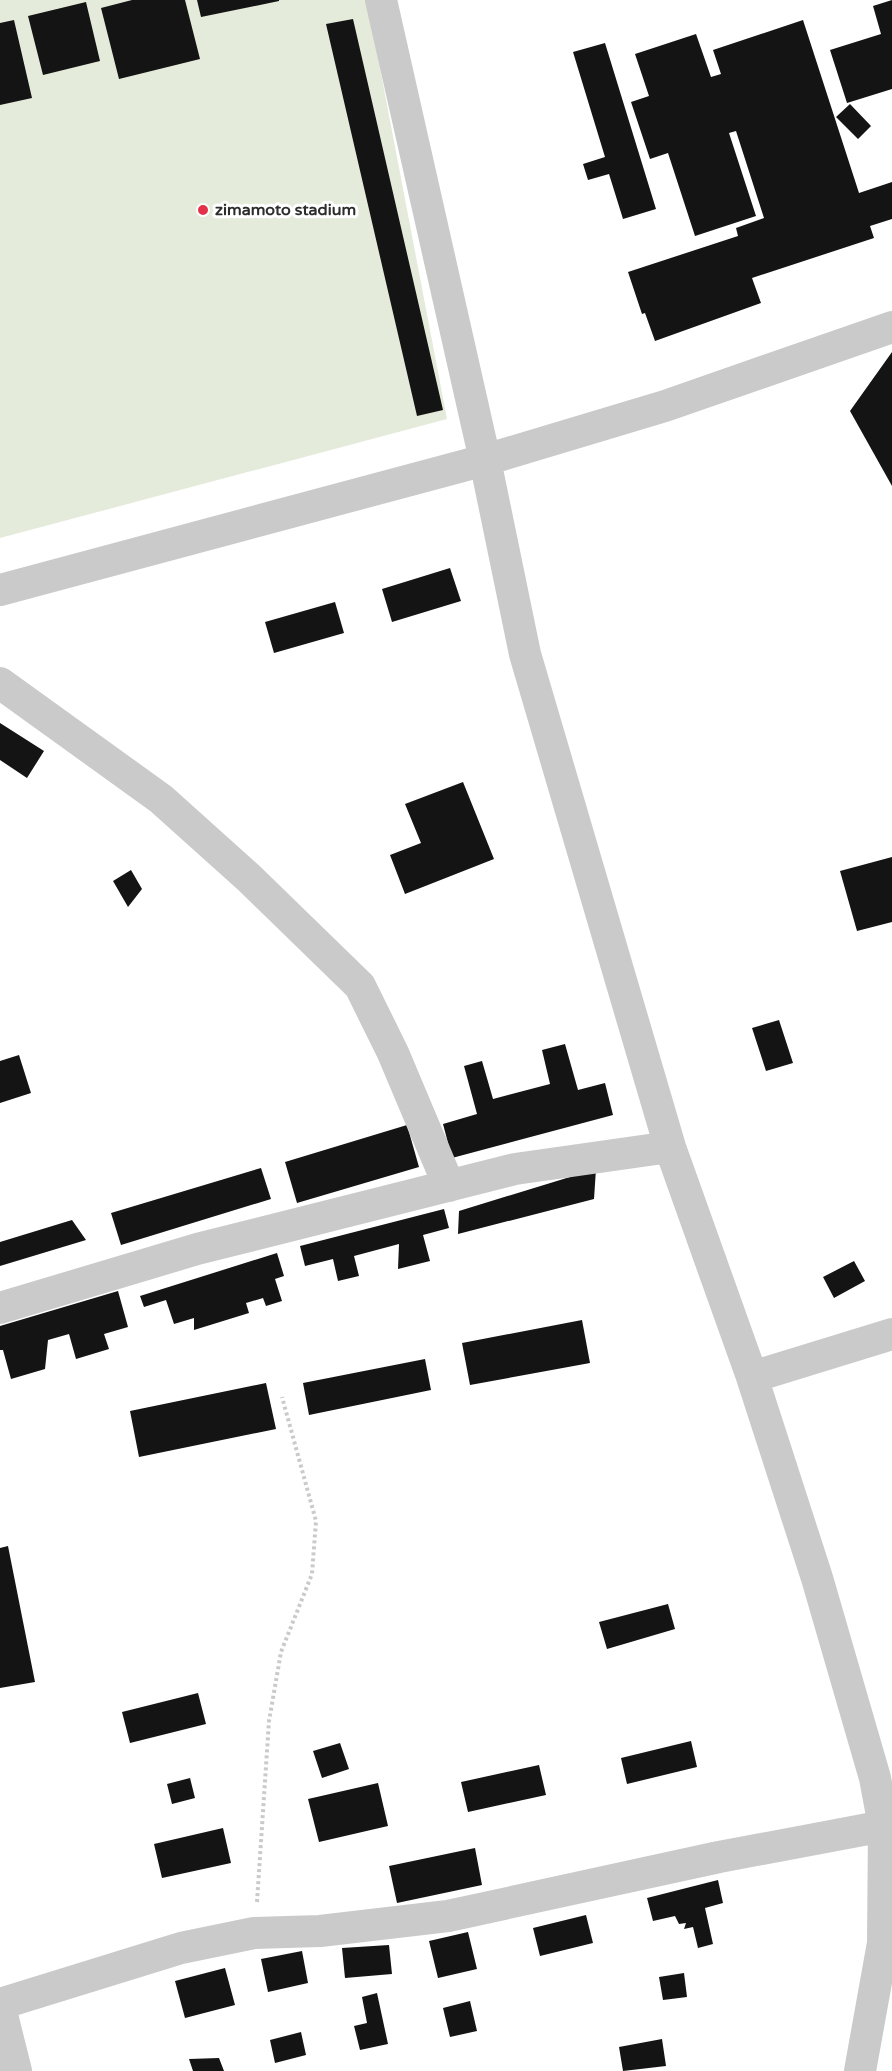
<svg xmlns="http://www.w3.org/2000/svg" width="892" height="2071" viewBox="0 0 892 2071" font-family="'Varela Round',sans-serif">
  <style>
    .pitch { fill: #e4ebdb }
    .building { fill: #141414 }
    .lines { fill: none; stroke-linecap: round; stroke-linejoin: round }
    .path { stroke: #cacaca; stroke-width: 4; stroke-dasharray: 3 3; stroke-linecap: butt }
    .minor { stroke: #cacaca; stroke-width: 32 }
    .poi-dot { fill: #e23148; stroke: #fff; stroke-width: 2 }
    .labels { text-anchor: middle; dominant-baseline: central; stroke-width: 6; stroke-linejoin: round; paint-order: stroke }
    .poi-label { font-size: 16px; font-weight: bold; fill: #2d2d2d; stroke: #fff; text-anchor: start }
  </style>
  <rect width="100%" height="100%" fill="#fff"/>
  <!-- pitch -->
  <path class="pitch" d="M0,0H367L447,419L0,538Z"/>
  <!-- building -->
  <path class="building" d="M132,0H185L200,59L119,79L101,8Z
    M197,0H279V1L201,17Z
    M892,0V89L847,103L830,50L881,34L873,6Z
    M86,2L100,61L43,75L28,16Z
    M353,19L443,410L417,416L326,24Z
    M14,20L32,98L0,105V23Z
    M803,20L859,193L892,182V219L870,226L874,238L752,278L761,303L655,341L645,313L642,314L628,272L738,236L736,228L764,218L736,131L729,133L756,216L695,236L668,153L650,159L631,102L649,96L635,54L696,34L711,77L721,74L713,50Z
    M605,43L656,209L623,219L609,174L588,180L583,164L605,157L573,52Z
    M850,104L871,126L858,139L836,117Z
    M892,352V486L850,411Z
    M450,568L461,601L392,622L382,589Z
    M335,602L344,633L274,653L265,622Z
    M0,723L44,751L27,778L0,760Z
    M463,782L494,859L405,894L390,855L421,843L405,804Z
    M892,857V922L857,931L840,871Z
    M131,870L142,889L128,907L113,881Z
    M779,1020L793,1063L766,1071L752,1028Z
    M565,1044L578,1090L605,1083L613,1115L452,1158L443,1124L477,1114L464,1066L482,1061L493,1099L550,1084L542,1050Z
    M19,1055L31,1093L0,1103V1061Z
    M407,1125L419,1167L297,1203L285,1162Z
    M261,1168L271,1199L121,1245L111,1213Z
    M596,1169L594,1199L458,1234L459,1211Z
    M444,1209L449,1228L423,1235L430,1261L398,1269L399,1244L354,1256L359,1276L338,1281L333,1259L305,1266L300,1246Z
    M72,1220L86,1240L0,1266V1242Z
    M277,1253L284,1276L275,1279L282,1301L266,1306L263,1298L246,1303L249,1313L194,1330V1318L174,1324L166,1300L144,1307L140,1296Z
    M854,1261L865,1281L834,1298L823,1277Z
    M118,1291L128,1327L104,1334L109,1349L76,1359L69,1334L48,1340L45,1369L11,1379L3,1350H0V1326Z
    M582,1320L590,1363L470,1385L462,1343Z
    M425,1359L431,1390L309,1415L303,1383Z
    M266,1383L276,1429L139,1457L130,1411Z
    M8,1546L35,1682L0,1688V1548Z
    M668,1604L675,1629L607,1649L599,1622Z
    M198,1693L206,1724L130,1743L122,1712Z
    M691,1741L697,1767L627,1784L621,1758Z
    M340,1743L349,1769L322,1778L313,1751Z
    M539,1765L546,1795L468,1812L461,1782Z
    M190,1778L195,1798L172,1804L167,1784Z
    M378,1783L388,1826L319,1842L308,1799Z
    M223,1828L231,1863L162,1878L154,1844Z
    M475,1848L482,1885L397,1903L389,1866Z
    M718,1880L723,1903L705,1908L713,1944L698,1948L693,1927L684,1929L686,1923L679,1924L675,1916L653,1921L647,1898Z
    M586,1915L593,1943L540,1956L533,1928Z
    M468,1932L477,1969L438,1978L429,1941Z
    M389,1945L392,1974L345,1978L342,1948Z
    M302,1951L308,1983L268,1992L261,1959Z
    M225,1968L235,2005L185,2018L175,1981Z
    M684,1973L687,1997L663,2000L659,1977Z
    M377,1993L388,2044L360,2050L354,2026L367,2023L362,1997Z
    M470,2001L477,2031L450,2037L443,2008Z
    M301,2032L306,2055L275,2063L270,2040Z
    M662,2039L666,2066L623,2071L619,2047Z
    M219,2058L224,2071H193L189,2059Z"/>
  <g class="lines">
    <!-- path -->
    <path class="path" d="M257,1902L269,1721L281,1652L312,1574L316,1521L282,1397"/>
    <!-- minor -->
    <path class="minor" d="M381,0L485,460L525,654L670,1147L752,1377L817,1578L875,1778L884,1826L883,1943L860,2071
      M0,590L485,460L665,406L892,327
      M0,683L161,799L249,878L360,986L393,1053L449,1186
      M0,1308L197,1249L515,1169L670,1147
      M752,1377L892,1334
      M0,2004L181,1948L254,1933L320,1931L448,1916L719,1857L884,1826
      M0,2007L16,2071"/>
  </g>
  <!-- markers -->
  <circle class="poi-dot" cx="203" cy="210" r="6"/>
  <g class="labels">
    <!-- poi labels -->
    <g class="poi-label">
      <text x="215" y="210">zimamoto stadium</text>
    </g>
  </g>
</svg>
